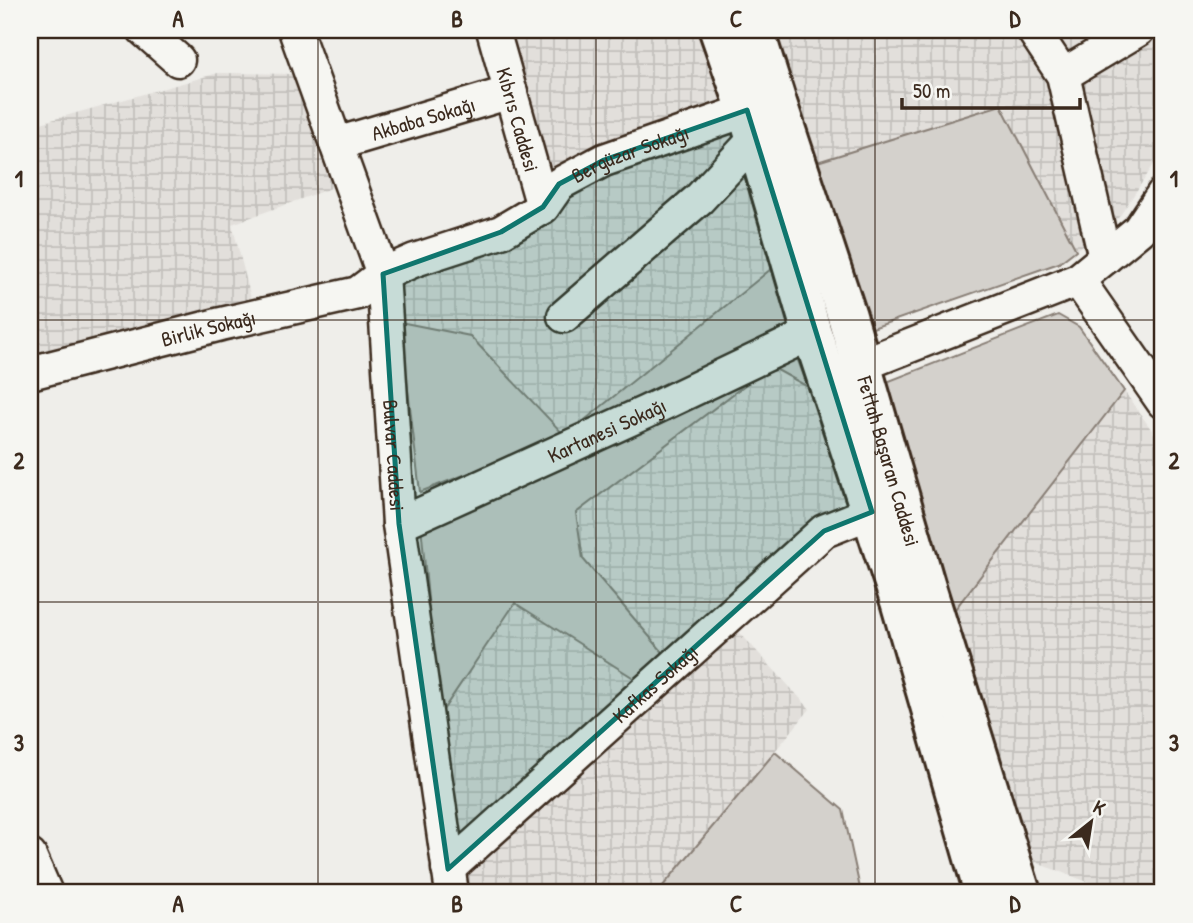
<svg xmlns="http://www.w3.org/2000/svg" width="1193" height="923" viewBox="0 0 1193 923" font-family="'Patrick Hand',sans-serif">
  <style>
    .industrial { fill: url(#industrial-grid) }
    .green { fill: #d4d1cc; stroke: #887e75; stroke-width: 2 }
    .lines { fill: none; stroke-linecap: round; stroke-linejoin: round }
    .minor-casing { stroke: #3b2a1e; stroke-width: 37 }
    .major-casing { stroke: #3b2a1e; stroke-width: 44 }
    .minor { stroke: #f6f6f2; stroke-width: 32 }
    .major { stroke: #f6f6f2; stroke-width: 38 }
    .marked { fill: #0f766e; fill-opacity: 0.2; stroke: #0f766e; stroke-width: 5; stroke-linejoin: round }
    .grid { fill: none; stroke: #3b2a1e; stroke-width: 2; stroke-opacity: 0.55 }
    .labels { text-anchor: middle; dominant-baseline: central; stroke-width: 5; stroke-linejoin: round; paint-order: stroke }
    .street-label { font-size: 21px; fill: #3b2a1e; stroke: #f6f6f2 }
    .neatline { fill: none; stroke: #3b2a1e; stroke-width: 2.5 }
    .grid-label { font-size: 23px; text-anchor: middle; font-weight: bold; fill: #3b2a1e }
  </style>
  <defs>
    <pattern id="industrial-grid" width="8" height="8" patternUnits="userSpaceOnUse" patternTransform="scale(1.75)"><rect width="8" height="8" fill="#e2dfdb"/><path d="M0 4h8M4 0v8" fill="none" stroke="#c3c0bc"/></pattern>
  </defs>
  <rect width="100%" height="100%" fill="#efeeea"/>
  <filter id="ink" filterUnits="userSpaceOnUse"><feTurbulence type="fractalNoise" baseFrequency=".0143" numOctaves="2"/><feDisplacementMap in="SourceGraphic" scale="14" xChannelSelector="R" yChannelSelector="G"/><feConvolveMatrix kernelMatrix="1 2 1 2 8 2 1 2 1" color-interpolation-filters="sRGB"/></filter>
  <g filter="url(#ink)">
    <!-- industrial -->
    <path class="industrial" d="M516,30H703L776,265L565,436L470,336L400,322V287L395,258L531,204L507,33Z
      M771,30H1163V151L1119,217L1059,263L867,330Z
      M218,73L295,74L334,187L232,224L252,302L30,354V126Z
      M770,365L808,387L847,496L719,610L810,709L657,893H465L439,716L515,603L640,681L667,657L583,559L575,513Z
      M1124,391L1163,446V893H1118L1020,857L952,613Z"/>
    <!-- green -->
    <path class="green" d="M1001,105L1076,250L1059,263L867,330L814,163Z
      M776,265L793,328L565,436L420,492L400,322L470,336L565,436Z
      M1058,315L1079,327L1124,391L952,613L884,383Z
      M794,350L808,387L770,366L576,513L583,559L667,657L640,682L515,603L439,716L421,525Z
      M775,752L843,810L861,893H657Z"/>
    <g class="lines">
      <!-- minor casing -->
      <g class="minor-casing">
        <g id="minor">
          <path d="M144,30L178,60"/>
          <path id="s1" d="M295,30L383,274L399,524L452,893"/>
          <path id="s2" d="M493,30L543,207"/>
          <path d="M1033,30L1063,75L1105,258"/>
          <path d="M1063,75L1138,30"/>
          <path id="s3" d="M336,144L511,92"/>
          <path d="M1078,280L1163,402"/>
          <path d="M564,316L699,199L755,139"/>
          <path d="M861,365L1078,280L1139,230L1163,194"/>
          <path id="s4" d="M30,373L221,324L358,293L383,274L415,260L501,232L543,207L559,184L604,160L768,103"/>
          <path id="s5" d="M399,524L646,412L812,333"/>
          <path d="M30,856L46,893"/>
          <path id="s6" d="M448,869L824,531L872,512"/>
        </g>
      </g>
      <!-- major casing -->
      <g class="major-casing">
        <g id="major">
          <path d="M719,30L747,110L812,333L900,601L984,893"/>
          <path id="s7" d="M754,30L776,100L847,316L925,584L1021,893"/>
        </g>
      </g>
      <!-- minor -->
      <use href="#minor" class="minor"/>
      <!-- major -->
      <use href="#major" class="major"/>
    </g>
  </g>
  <!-- marked area -->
  <path class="marked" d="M747,110L872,512L824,531L448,869L399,524L383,274L501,232L543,207L559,184L604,160Z"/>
  <!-- grid -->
  <path class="grid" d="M318,30V893M596,30V893M875,30V893M30,320H1163M30,602H1163"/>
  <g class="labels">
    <!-- street labels -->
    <g class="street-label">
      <text stroke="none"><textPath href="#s3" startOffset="91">Akbaba Sokağı</textPath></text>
      <text stroke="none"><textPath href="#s2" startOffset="93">Kıbrıs Caddesi</textPath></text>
      <text stroke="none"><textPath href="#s4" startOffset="649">Bergüzar Sokağı</textPath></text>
      <text stroke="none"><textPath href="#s4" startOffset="184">Birlik Sokağı</textPath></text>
      <text stroke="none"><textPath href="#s5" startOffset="228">Kartanesi Sokağı</textPath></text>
      <text stroke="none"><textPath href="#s1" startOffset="441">Bulvar Caddesi</textPath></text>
      <text stroke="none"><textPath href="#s7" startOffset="452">Fettah Başaran Caddesi</textPath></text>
      <text stroke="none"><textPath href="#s6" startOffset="278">Kafkas Sokağı</textPath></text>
    </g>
  </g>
  <!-- margin -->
  <rect width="1193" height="923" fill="none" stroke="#f6f6f2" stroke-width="77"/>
  <!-- north arrow -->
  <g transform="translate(1091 822) rotate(30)" stroke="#f6f6f2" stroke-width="5" paint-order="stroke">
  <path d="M0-5L12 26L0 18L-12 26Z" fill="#3b2a1e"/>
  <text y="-10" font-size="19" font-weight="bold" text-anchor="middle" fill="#3b2a1e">K</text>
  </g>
  <!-- scale -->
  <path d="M902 98v10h178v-10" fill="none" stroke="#3b2a1e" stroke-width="3.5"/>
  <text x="913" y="98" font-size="21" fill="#3b2a1e" stroke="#f6f6f2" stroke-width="5" paint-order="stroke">50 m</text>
  <rect x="38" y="38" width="1116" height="846" class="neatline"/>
  <g class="grid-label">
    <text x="178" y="27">A</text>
    <text x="457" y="27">B</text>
    <text x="736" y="27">C</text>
    <text x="1015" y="27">D</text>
    <text x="19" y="187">1</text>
    <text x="1174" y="187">1</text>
    <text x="19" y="469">2</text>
    <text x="1174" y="469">2</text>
    <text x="19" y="751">3</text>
    <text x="1174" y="751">3</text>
    <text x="178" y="912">A</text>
    <text x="457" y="912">B</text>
    <text x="736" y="912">C</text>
    <text x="1015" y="912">D</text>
  </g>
</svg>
